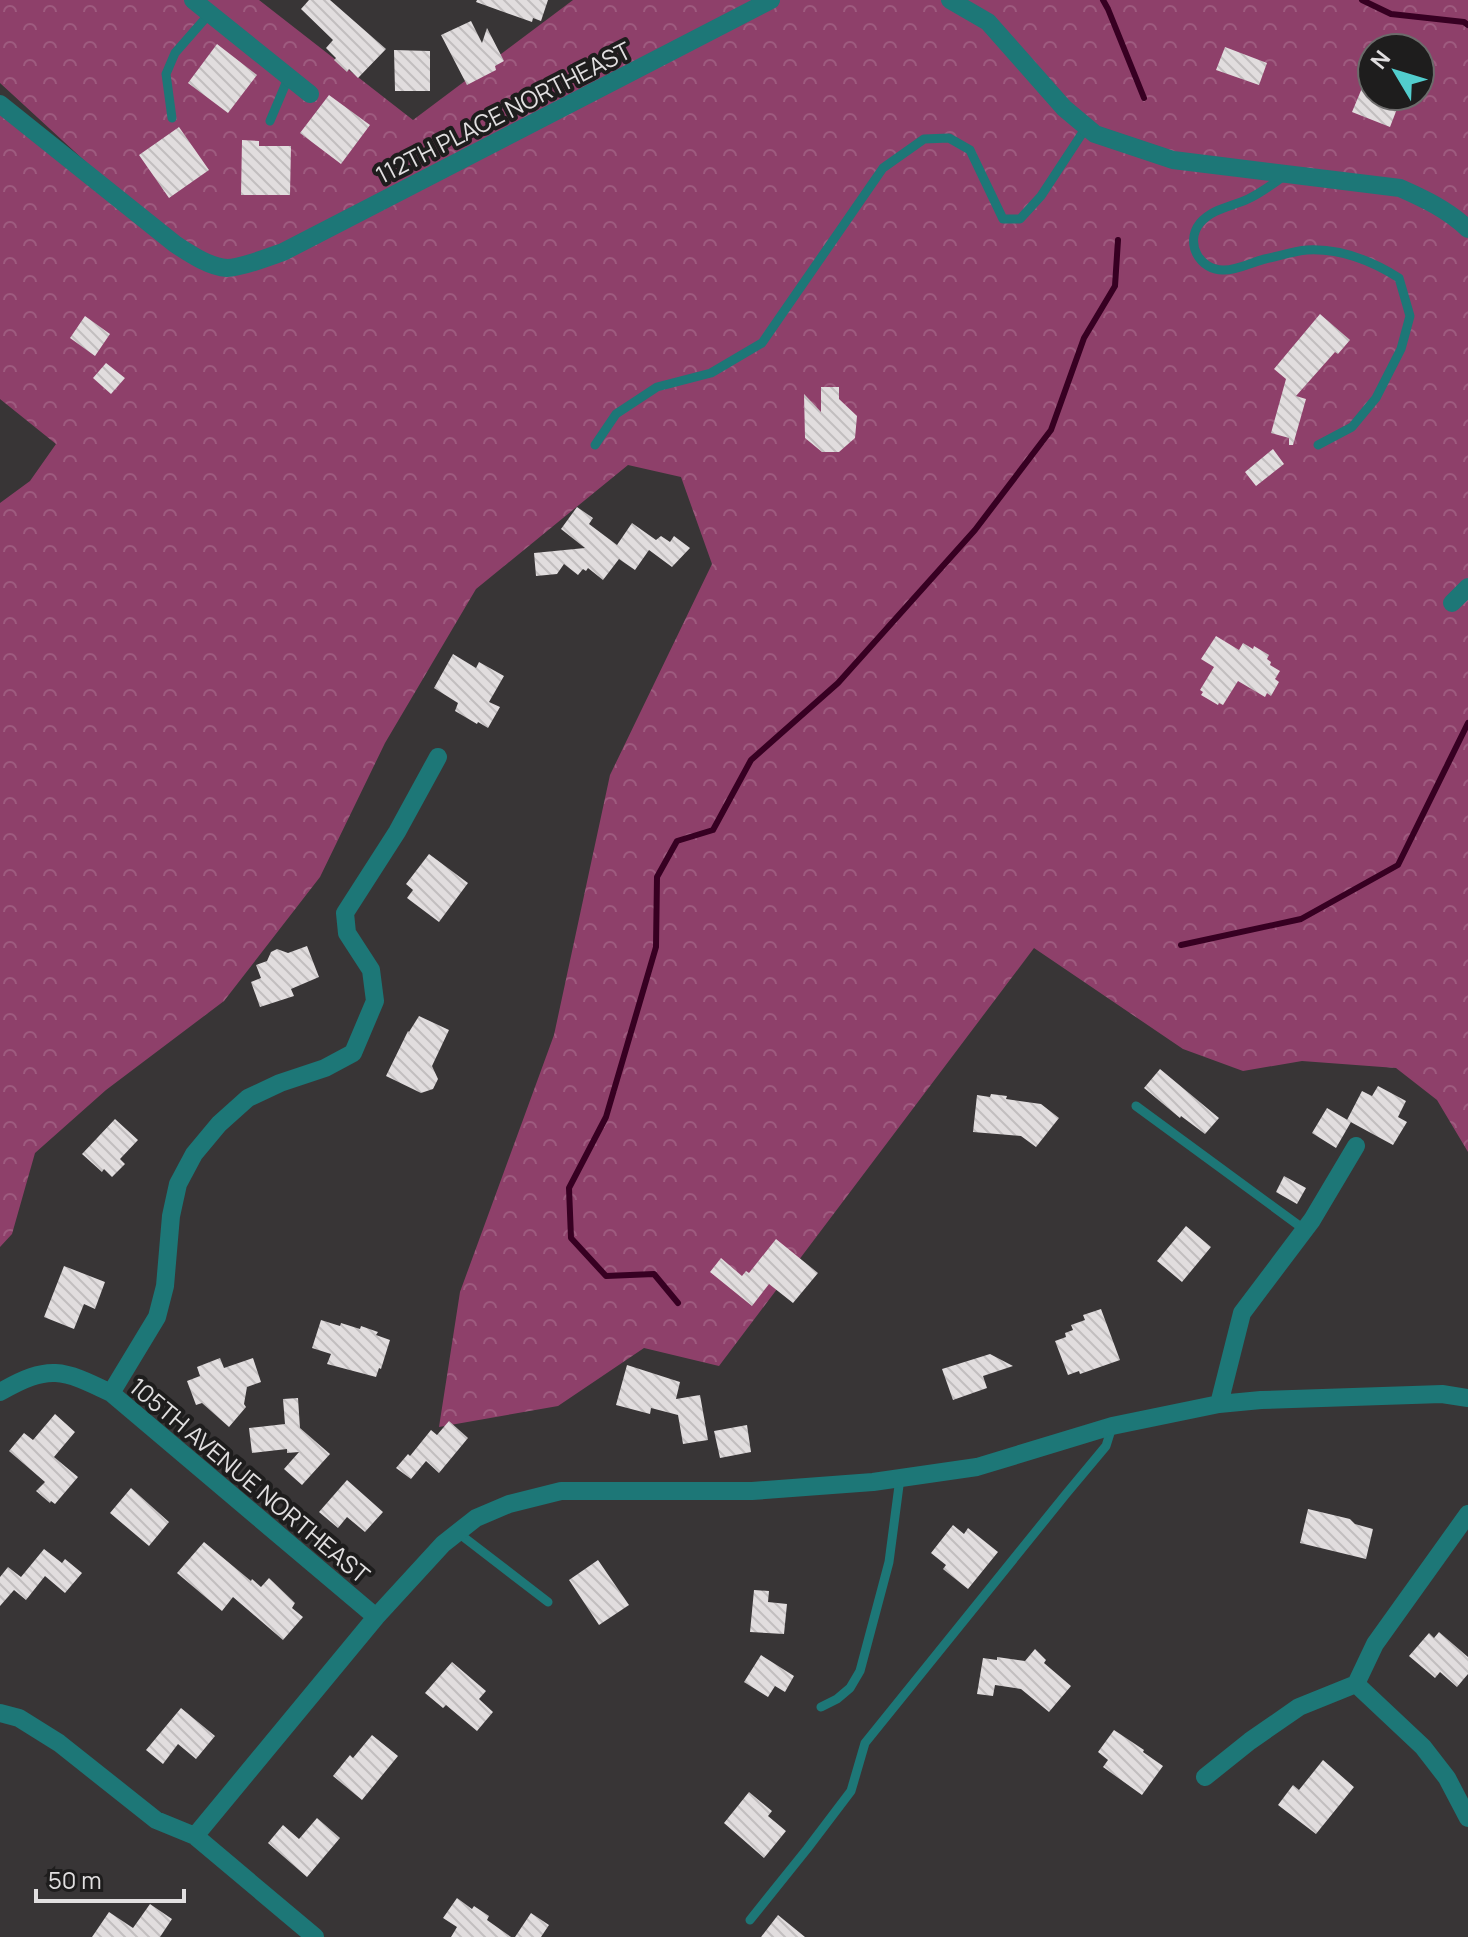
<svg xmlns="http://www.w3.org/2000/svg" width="1468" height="1937" viewBox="0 0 1468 1937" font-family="Manrope,sans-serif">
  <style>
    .forest { fill: url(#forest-crowns); fill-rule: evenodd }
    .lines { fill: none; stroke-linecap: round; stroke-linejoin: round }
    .stream { stroke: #370022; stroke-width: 6 }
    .building { fill: url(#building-back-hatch) }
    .lane { stroke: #1d7777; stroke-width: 9 }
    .street { stroke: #1d7777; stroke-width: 18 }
    .labels { text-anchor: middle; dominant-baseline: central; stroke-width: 8; stroke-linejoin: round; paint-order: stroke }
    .street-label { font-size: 24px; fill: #e1dfe0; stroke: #1e1d1d }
  </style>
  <defs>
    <pattern id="forest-crowns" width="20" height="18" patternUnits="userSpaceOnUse" patternTransform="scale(2)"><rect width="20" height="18" fill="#8e406a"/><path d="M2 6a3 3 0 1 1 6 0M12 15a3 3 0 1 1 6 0" fill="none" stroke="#9e5b7f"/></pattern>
    <pattern id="building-back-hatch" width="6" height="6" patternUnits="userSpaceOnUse" patternTransform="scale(2)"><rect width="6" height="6" fill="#e1ddde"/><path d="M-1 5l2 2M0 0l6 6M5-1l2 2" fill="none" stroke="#c2bebf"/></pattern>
  </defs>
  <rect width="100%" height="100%" fill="#383536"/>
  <!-- forest -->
  <path class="forest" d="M0,0H259L413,120L573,0H1468V1152L1437,1100L1396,1068L1302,1061L1243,1071L1183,1049L1034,948L719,1366L644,1348L558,1406L439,1427L460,1292L554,1035L610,775L712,564L681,477L628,465L476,589L385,743L320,877L224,1001L106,1090L35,1153L12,1234L0,1247V503L30,481L56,444L0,399V104L162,232L0,83ZM1372,48H1420V96H1372Z"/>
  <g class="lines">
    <!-- stream -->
    <path class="stream" d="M1103,0L1108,9L1144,98
      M1362,0L1391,14L1464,22L1468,25
      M1181,945L1301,919L1398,865L1468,723
      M678,1303L654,1274L606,1276L571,1238L569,1188L606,1117L656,947L657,877L677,841L713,830L751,760L838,683L975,530L1051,430L1084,338L1115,286L1118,240"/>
  </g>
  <!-- building -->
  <path class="building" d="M309,0H330L386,49L358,78L349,69L347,72L334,60L336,58L326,48L333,40L301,9Z
    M477,0H548L541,21L533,18L532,22L476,2Z
    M471,21L482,43L487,28L504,61L495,66L496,70L467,85L441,35Z
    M217,44L257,75L228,113L188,83Z
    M1225,47L1267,63L1259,85L1216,70Z
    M394,50L430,51V91H395Z
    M1372,64V96H1402L1390,127L1352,112Z
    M329,95L370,125L341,164L300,133Z
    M179,127L209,170L169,198L139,155Z
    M242,140L259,141V146H291L290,195H241Z
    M1320,314L1350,340L1338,354L1335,352L1296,396L1306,399L1293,445H1289V438L1271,433L1286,379L1274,369Z
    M85,316L110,334L95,356L70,338Z
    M106,363L125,378L111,394L93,378Z
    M821,387H839V399L857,416L855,438L839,452H822L805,438L804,394L821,412Z
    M1273,449L1284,464L1256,486L1245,472Z
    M577,507L593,518L589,524L617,545L632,523L656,540L661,536L670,542L674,536L690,548L672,567L649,550L635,570L619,559L603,580L588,568L586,571L583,569L578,575L564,564L557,574L536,576L534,553L585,548L561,529Z
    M1216,636L1239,650L1243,643L1253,649L1254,646L1269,655L1267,659L1271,662L1270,665L1280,671L1275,679L1279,682L1271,696L1267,693L1265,697L1238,681L1223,705L1219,703L1218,705L1201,695L1203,692L1200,690L1214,667L1201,659Z
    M453,654L476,668L479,662L504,676L489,702L500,707L488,728L478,722L477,724L455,711L458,703L434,688Z
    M429,854L468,883L439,922L407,898L413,890L406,884Z
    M307,946L319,977L291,989L294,996L260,1007L251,982L261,978L256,965L267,961L271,952L277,949L288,953Z
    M419,1016L449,1030L432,1066L438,1079L433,1089L421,1093L386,1076L408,1031L409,1032Z
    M1160,1069L1219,1118L1205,1134L1181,1116L1180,1118L1144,1088Z
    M1378,1086L1406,1101L1398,1117L1407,1122L1393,1145L1347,1120L1362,1091L1372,1096Z
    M991,1094L1007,1096L1006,1099L1041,1104L1059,1118L1036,1147L1021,1136L973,1132L977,1095L990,1097Z
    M1327,1108L1351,1122L1336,1148L1312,1133Z
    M115,1119L138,1140L120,1159L125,1164L112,1177L104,1169L102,1172L82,1154Z
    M1284,1176L1306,1188L1297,1204L1276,1192Z
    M1186,1226L1211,1247L1182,1282L1157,1261Z
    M776,1239L818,1273L793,1303L769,1284L752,1306L710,1272L721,1258L742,1276L746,1271L749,1273Z
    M64,1266L105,1282L95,1309L84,1304L74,1329L44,1317Z
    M1101,1309L1120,1360L1080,1374L1079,1371L1068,1375L1055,1341L1066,1337L1065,1333L1073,1330L1071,1325L1085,1320L1083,1315Z
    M321,1320L340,1326L341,1323L360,1329L361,1326L378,1332L376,1335L390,1340L381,1369L379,1368L376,1377L327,1364L331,1354L312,1348Z
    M990,1354L1013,1366L983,1376L987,1388L953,1400L942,1369Z
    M220,1358L224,1368L253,1358L261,1382L247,1387L244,1404L246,1407L229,1427L202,1403L196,1405L187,1381L200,1376L197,1367Z
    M627,1365L680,1382L676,1399L700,1395L708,1440L683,1444L678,1415L651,1408L650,1414L616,1405Z
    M298,1398L300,1428L330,1454L302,1485L284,1469L299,1452L287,1453V1449L252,1453L249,1428L285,1424L283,1399Z
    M55,1414L75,1432L54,1457L78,1477L55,1504L51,1501L50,1503L36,1491L45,1482L9,1451L24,1433L33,1440Z
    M449,1421L468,1438L439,1473L426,1461L411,1479L396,1468L408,1454L410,1456L431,1430L437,1435Z
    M747,1425L751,1452L720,1458L714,1431Z
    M347,1480L383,1512L365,1532L347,1517L338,1528L319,1512Z
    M131,1488L169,1522L149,1546L110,1513Z
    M1308,1509L1350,1519L1355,1524L1373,1529L1366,1559L1300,1543Z
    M953,1525L964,1534L968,1528L998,1552L968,1589L943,1569L946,1565L931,1553Z
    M204,1542L251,1581L252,1579L261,1587L269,1578L295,1603L292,1608L303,1617L283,1640L233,1597L222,1611L177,1573Z
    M44,1549L62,1563L65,1559L82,1573L65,1593L45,1576L26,1600L14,1590L0,1606V1577L8,1567L21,1577Z
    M598,1560L629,1605L599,1625L569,1580Z
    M754,1590L769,1591L768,1602L787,1604L784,1634L750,1632Z
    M1439,1632L1468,1657V1674L1457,1687L1440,1672L1435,1678L1409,1656L1429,1633L1434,1638Z
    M1035,1649L1046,1660L1044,1663L1071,1686L1049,1712L1021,1689L995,1685L993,1696L977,1694L983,1658L997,1660V1657L1025,1661Z
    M761,1655L794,1676L785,1692L775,1686L768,1697L744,1682Z
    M452,1662L486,1691L479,1699L493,1712L477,1731L446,1705L443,1708L425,1693Z
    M181,1708L215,1736L196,1759L178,1744L163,1764L146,1750Z
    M1114,1730L1144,1750L1143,1752L1163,1766L1142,1795L1103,1767L1108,1760L1098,1752Z
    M372,1735L398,1756L362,1800L333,1776L350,1755L353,1758Z
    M1323,1760L1354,1787L1316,1834L1278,1805L1293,1785L1299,1790Z
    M749,1792L772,1811L768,1816L786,1831L764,1858L724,1823Z
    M317,1818L340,1838L307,1877L268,1843L283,1825L299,1839Z
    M457,1898L472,1909L474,1906L489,1916L487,1920L511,1937H451L457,1927L443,1918Z
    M150,1904L172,1919L160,1937H92L109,1912L133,1928Z
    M531,1913L549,1925L541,1937H515Z
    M778,1915L805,1937H761Z"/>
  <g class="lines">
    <!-- lane -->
    <path class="lane" d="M172,118L166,74L175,53L210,13
      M270,121L289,76
      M1284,176C1273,184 1261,193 1248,199C1231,207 1213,208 1200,223C1184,243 1200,271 1224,270C1238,270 1252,262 1265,259C1279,256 1294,251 1307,250C1341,248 1372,261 1399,278L1410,316L1401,349L1376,398L1352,427L1318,445
      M595,445L616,414L657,387L711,373L762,343L883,168L924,139L949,138L970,150L1003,219H1020L1041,196L1087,126
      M1136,1106L1305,1230
      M457,1532L548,1602
      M821,1707L837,1699L850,1688L860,1671L889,1562L900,1478
      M750,1920L807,1849L851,1791L865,1743L1066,1494L1106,1446L1112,1427"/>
    <!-- street -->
    <path class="street" d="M193,0L310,94
      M950,0L988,22L1064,108L1095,134L1173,160L1400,188C1425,199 1448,210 1468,229
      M0,104L175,244C189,253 209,267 227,268C242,268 268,257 283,252L771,0
      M1452,603L1468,587
      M0,1392C49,1364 62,1369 111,1393L376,1617
      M111,1393L157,1317L165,1286L171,1216L178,1184L194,1154L219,1124L248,1098L280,1083L325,1068L353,1053L375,1001L371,970L347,933L345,913L397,832L438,757
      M1219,1404L1242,1313L1312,1220L1356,1146
      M1356,1684L1375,1644L1468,1514
      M1356,1684L1423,1747L1447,1778L1468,1818
      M0,1713L19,1718L59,1743L156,1820L195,1836L315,1937
      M1205,1777L1250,1741L1299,1707L1356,1684
      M195,1836L376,1617L443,1544L476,1518L509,1504L561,1491H752L873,1482L977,1467L1112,1426L1219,1404L1261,1400L1442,1394L1468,1398"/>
  </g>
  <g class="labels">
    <!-- street labels -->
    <g class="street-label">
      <text transform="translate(503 112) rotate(-27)">112TH PLACE NORTHEAST</text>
      <text transform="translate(250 1480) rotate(40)">105TH AVENUE NORTHEAST</text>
    </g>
  </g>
  <!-- north arrow -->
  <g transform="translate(1396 72) rotate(308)"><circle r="38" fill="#1e1d1d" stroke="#6c6b6b" stroke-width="2"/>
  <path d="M0-6L14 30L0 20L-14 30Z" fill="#52cdcd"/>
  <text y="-12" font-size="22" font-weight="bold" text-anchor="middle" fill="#e1dfe0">N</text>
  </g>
  <!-- scale -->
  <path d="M36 1889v12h148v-12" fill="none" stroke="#e1dfe0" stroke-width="4"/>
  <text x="48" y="1889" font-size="24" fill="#e1dfe0" stroke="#1e1d1d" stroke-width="6" paint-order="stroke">50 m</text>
</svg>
